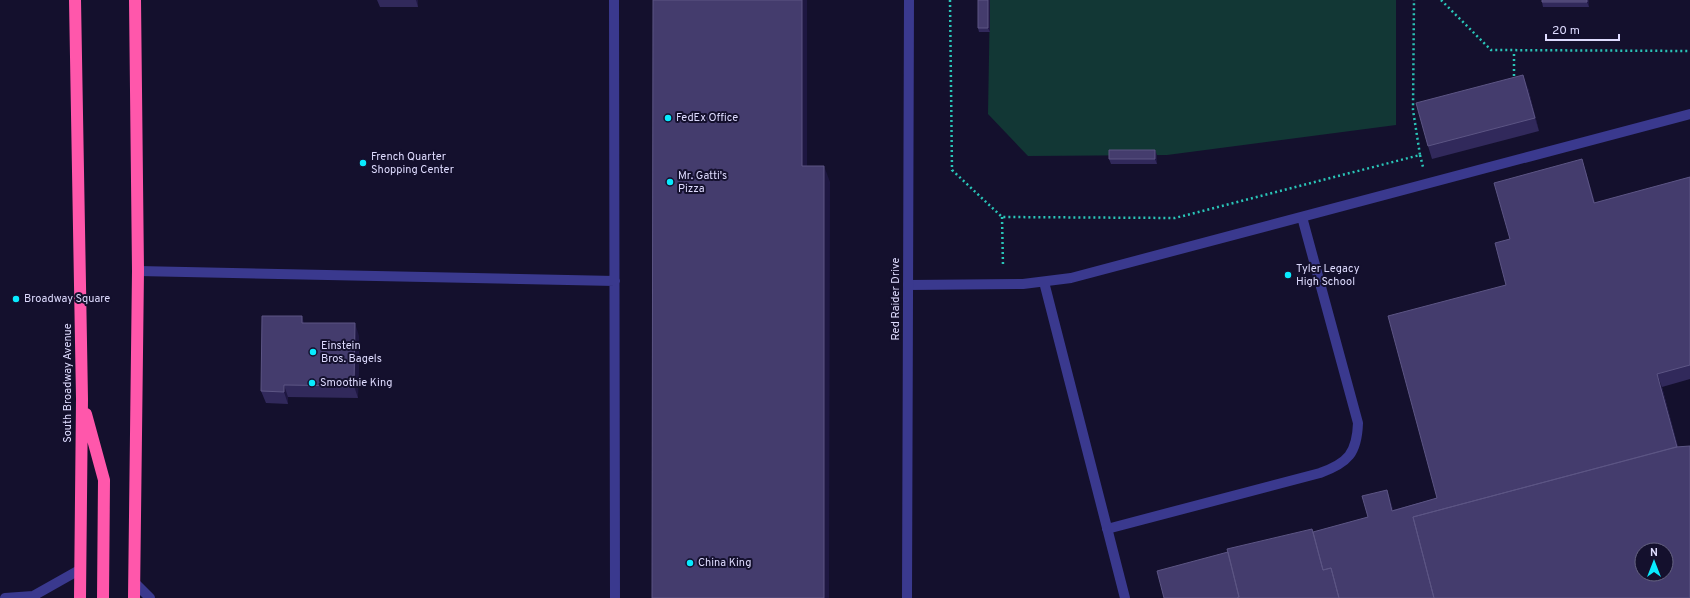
<svg xmlns="http://www.w3.org/2000/svg" width="1690" height="598" viewBox="0 0 1690 598" font-family="Overpass,sans-serif">
  <style>
    .green { fill: #123735 }
    .lines { fill: none; stroke-linecap: round; stroke-linejoin: round }
    .path { stroke: #2ac5b8; stroke-width: 2.5; stroke-dasharray: 2 3; stroke-linecap: butt }
    .lane { stroke: #3a398e; stroke-width: 10 }
    .street { stroke: #3a398e; stroke-width: 10 }
    .highway { stroke: #ff57ab; stroke-width: 12 }
    .wall { fill: #31295b }
    .shaded-wall { fill: #1e1741 }
    .building { fill: #443c6d; stroke: #5c5584; fill-rule: evenodd }
    .poi-dot { fill: #08ebff; stroke: #14102d; stroke-width: 1.5 }
    .labels { text-anchor: middle; dominant-baseline: central; stroke-width: 4; stroke-linejoin: round; paint-order: stroke }
    .poi-label { font-size: 11px; fill: #dfdcff; stroke: #14102d; text-anchor: start }
    .street-label { font-size: 11px; fill: #dfdcff; stroke: #14102d }
  </style>
  <rect width="100%" height="100%" fill="#14102d"/>
  <!-- green -->
  <path class="green" d="M990,0H1396V125L1167,155L1028,156L988,114Z"/>
  <g class="lines">
    <!-- path -->
    <path class="path" d="M950,0L952,170L1002,217L1175,218L1420,155L1413,110L1414,0
      M1441,0L1491,50L1690,51
      M1514,81V51
      M1420,155L1423,167
      M1002,217L1003,266"/>
    <!-- lane -->
    <path class="lane" d="M614,0L615,598
      M138,271L615,281
      M1044,282L1125,598
      M908,285L1023,284L1071,278L1690,114
      M1107,529L1320,473C1348,463 1357,453 1358,423L1302,217
      M134,582L150,598
      M5,598L33,596L81,569"/>
    <!-- street -->
    <path class="street" d="M907,598L909,0"/>
    <!-- highway -->
    <path class="highway" d="M75,0L82,399L80,598
      M86,414L104,480L103,598
      M134,598L138,271L135,0"/>
  </g>
  <!-- wall -->
  <path class="wall" d="M377,0H418V7H380Z
    M990,0V32H979L978,28Z
    M1589,0V7H1543L1542,2Z
    M1528,88L1539,131L1432,159L1428,146Z
    M1157,155V164H1111L1109,159Z
    M1586,172L1595,203L1690,177V379L1662,387L1678,447L1313,532L1368,517L1387,490L1393,510L1437,498L1506,285L1510,239Z
    M304,323L359,336L358,398L288,397V404L266,403L261,391Z"/>
  <!-- shaded-wall -->
  <path class="shaded-wall" d="M416,0H418V7Z
    M802,0H807V182L802,166Z
    M988,0H990V32L988,28Z
    M1587,0H1589V7L1587,2Z
    M1523,75L1528,88L1539,131L1535,118Z
    M1155,150L1157,155V164L1155,159Z
    M1582,159L1586,172L1598,216L1594,203Z
    M824,166L830,182L829,598H824Z
    M302,316L306,329L302,323Z
    M355,323L359,336L358,398L354,386Z
    M1657,374L1662,387L1682,463L1677,450Z
    M284,385L288,397V404L284,392Z
    M1387,490L1391,502L1397,523L1392,511Z"/>
  <!-- building -->
  <path class="building" d="M653,0H802V166H824V598H652Z
    M978,0H988V28H978Z
    M1542,0H1587V2H1542Z
    M1523,75L1535,118L1428,146L1416,103Z
    M1109,150H1155V159H1109Z
    M1582,159L1594,203L1690,177V365L1657,374L1677,447L1413,517L1434,598H1339L1331,568L1323,570L1313,532L1368,517L1362,496L1387,490L1392,511L1437,498L1388,316L1506,285L1495,243L1510,239L1494,183Z
    M262,316H302V323H355L354,386L284,385V392L261,391Z
    M1690,446V598H1434L1413,517L1676,447ZM1642,550H1666V574H1642Z
    M1312,529L1323,570L1331,568L1339,598H1237L1239,597L1227,549Z
    M1228,552L1239,597L1237,598H1164L1157,571Z"/>
  <!-- markers -->
  <g class="poi-dot">
    <circle cx="668" cy="118" r="4"/>
    <circle cx="363" cy="163" r="4"/>
    <circle cx="670" cy="182" r="4"/>
    <circle cx="1288" cy="275" r="4"/>
    <circle cx="16" cy="299" r="4"/>
    <circle cx="313" cy="352" r="4"/>
    <circle cx="312" cy="383" r="4"/>
    <circle cx="690" cy="563" r="4"/>
  </g>
  <g class="labels">
    <!-- poi labels -->
    <g class="poi-label">
      <text x="676" y="118">FedEx Office</text>
      <text x="371" y="157">French Quarter<tspan x="371" dy="13">Shopping Center</tspan></text>
      <text x="678" y="176">Mr. Gatti's<tspan x="678" dy="13">Pizza</tspan></text>
      <text x="1296" y="269">Tyler Legacy<tspan x="1296" dy="13">High School</tspan></text>
      <text x="24" y="299">Broadway Square</text>
      <text x="321" y="346">Einstein<tspan x="321" dy="13">Bros. Bagels</tspan></text>
      <text x="320" y="383">Smoothie King</text>
      <text x="698" y="563">China King</text>
    </g>
    <!-- street labels -->
    <g class="street-label">
      <text transform="translate(896 299) rotate(-90)">Red Raider Drive</text>
      <text transform="translate(68 383) rotate(-90)">South Broadway Avenue</text>
    </g>
  </g>
  <!-- north arrow -->
  <g transform="translate(1654 562)"><circle r="19" fill="#14102d" stroke="#656281"/>
  <path d="M0-3L7 15L0 10L-7 15Z" fill="#08ebff"/>
  <text y="-6" font-size="11" font-weight="bold" text-anchor="middle" fill="#dfdcff">N</text>
  </g>
  <!-- scale -->
  <path d="M1546 34v6h73v-6" fill="none" stroke="#dfdcff" stroke-width="2"/>
  <text x="1552" y="34" font-size="12" fill="#dfdcff" stroke="#14102d" stroke-width="3" paint-order="stroke">20 m</text>
</svg>
